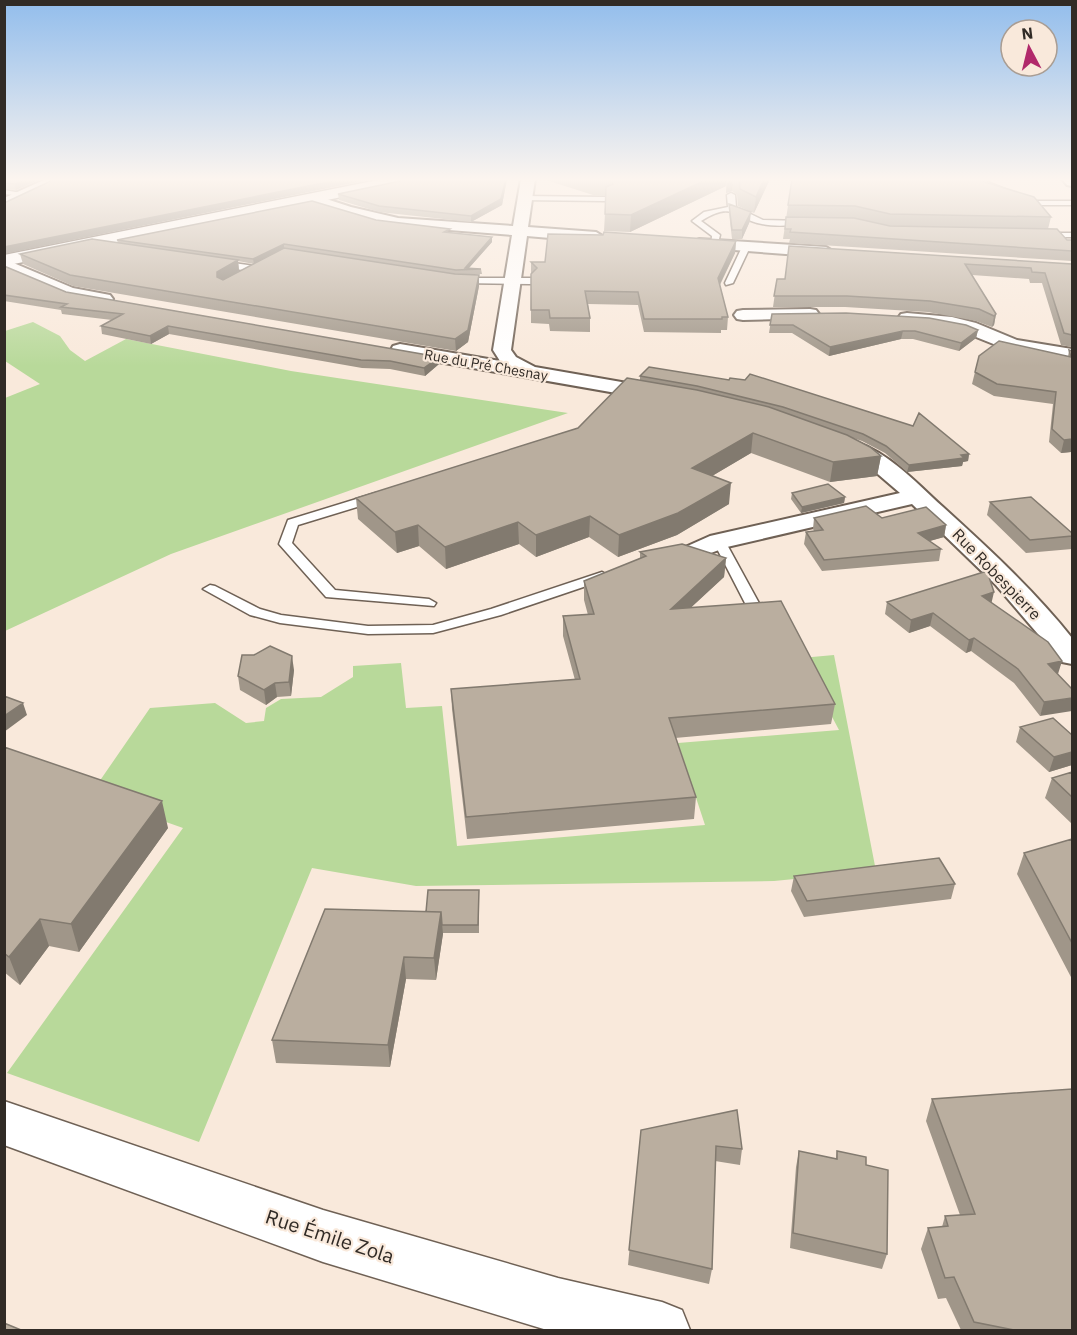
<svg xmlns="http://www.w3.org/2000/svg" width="1077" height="1335" viewBox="0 0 1077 1335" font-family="'IBM Plex Sans',sans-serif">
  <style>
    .green { fill: #b8d99a }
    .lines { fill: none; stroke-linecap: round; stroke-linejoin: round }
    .lane-casing { stroke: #6f6155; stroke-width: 3 }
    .street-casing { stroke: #6f6155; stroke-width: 4 }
    .secondary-casing { stroke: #6f6155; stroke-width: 3 }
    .lane { fill: #fff; fill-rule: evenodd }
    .street { fill: #fff; fill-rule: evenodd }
    .secondary { fill: #fff; fill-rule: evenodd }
    .wall { fill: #a09689; fill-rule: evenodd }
    .shaded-wall { fill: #827a6f }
    .building { fill: #baae9f; stroke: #827a6f; stroke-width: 1.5 }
    .labels { text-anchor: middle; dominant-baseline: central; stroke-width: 4.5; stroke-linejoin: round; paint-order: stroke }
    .far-street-label { font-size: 14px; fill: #312b26; stroke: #f9e9db }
    .street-label { font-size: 16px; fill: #312b26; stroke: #f9e9db }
    .near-street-label { font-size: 20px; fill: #312b26; stroke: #f9e9db }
  </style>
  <rect width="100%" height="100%" fill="#f9e9db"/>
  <!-- green -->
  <path class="green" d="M33,322L60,336L70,350L85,361L126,339L291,371L568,413L171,554L5,631V398L40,384L5,361V331Z
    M834,655L876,871L774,881L416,886L312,868L199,1142L7,1073L183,828L90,795L150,708L215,703L246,723L264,721L266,708L281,699L321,697L353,677V666L401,663L406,708L442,706L457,846L705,825L678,743L839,730L801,658Z"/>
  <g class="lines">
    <!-- lane casing -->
    <g class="lane-casing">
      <path id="lane" d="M971,179H980L1034,201H1072V205H1030Z
        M4,190L27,194L23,196L4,194Z
        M731,193L735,195L736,207L763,220L804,221L808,223L804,225C790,225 775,227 762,224C734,219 734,200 701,221L720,235L717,247H711L712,236L692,221L704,212L728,207L727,195Z
        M525,196L606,197L610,199L606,201L522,200Z
        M1040,233H1072V237H1040Z
        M746,245L750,247L733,283L726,285L725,283L742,247Z
        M219,261L255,266L259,269L255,272L216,266L215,264Z
        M457,278H531L535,281L531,284L460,283L456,280Z
        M376,493L382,497L380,500L298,525L292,543L335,590L429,599L436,603L434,606L326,597L279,544L288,520Z
        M719,537L725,541L760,605L758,608L753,609L746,605L713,541Z
        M602,572L609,576L607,579L501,615L433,633L368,634L280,623L250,615L203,589L210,585L215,586L260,609L281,615L368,626L433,625L491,609Z"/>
    </g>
    <!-- street casing -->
    <g class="street-casing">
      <path id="street" d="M46,179H63L4,208V198Z
        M521,179H535L528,227L596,232L604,237L596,242L527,236L511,350L516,357L535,367L656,388L663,390L666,394L663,398L656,400L393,354L391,350L393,346L400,344L500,361L493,350L512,235L398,226L342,213L306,201L304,198L311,194L351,207L398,218L513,226Z
        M1062,179H1072V186L1067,185Z
        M699,239L826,247L834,252L826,257L694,247L691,244L694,241Z
        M4,259L73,288L110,295L113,299L110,303L104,304L62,296L4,270Z
        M810,309L816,310L819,314L816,318L743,320L737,319L734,315L737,311L743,310Z
        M907,313L952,317L976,323L1017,340L1072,349V361L1006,349L951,327L901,322L898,318L901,314Z
        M845,439C885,448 913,480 943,507C988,548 1034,590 1072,638V664L1062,662L995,584L912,504L727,547L692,560L683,558L680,553L683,548L710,536L900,493L872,469L837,450L834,445L837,440Z"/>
    </g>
    <!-- secondary casing -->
    <g class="secondary-casing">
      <path id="secondary" d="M383,179H413L405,184L4,266V255Z
        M4,1101L323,1210L558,1278L662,1302L682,1310L690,1330H547L323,1262L4,1145Z"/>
    </g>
    <!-- lane -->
    <use href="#lane" class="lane"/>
    <!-- street -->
    <use href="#street" class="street"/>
    <!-- secondary -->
    <use href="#secondary" class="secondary"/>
  </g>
  <!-- wall -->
  <path class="wall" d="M4,179H41L16,190L4,189Z
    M407,179H507L502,205L471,222L379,212L339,200L338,194L405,180Z
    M543,179H770L754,213L738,206L737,195L732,191L726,193V186L630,232L604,231L606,196L593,195Z
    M792,179H978V180L1051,217L1048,229L1067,240H1072V261L789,243L790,239H783Z
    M729,204L750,221L742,239H732L729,213Z
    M376,220L450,233L492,242L469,268L481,269L482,274H465L479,275V286L468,342L456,351L73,286L23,264L20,254L118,243L117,240ZM238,261L254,264L239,271Z
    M736,241L735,253L720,285L728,317L727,330H721V333L644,332L638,305L588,304L590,318V332L550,331L549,324L531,323V262H545Z
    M789,246L1072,264V347L1061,345L1042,283H1030L1029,279L972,275L996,314L994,325L992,327L976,321L928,312L845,307H773L777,279H785Z
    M4,266L66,292L439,357V364L425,376L390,369L362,368L169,334L151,344L102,334L101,326L112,320L62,314L61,310L4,301Z
    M772,314L978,330L976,338L959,351L913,339H901L829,356L792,333H769Z
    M1069,350L1072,351V459L1071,452L1061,453L1049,442L1053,404L994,396L972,384L979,356L1068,357Z
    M649,367L969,454L968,461L963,462L962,466L907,472L885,453L862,441L853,438L881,456L877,476L830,482L751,453L712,476L729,504L677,535L618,557L589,537L536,557L519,544L446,569L419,546L397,553L358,519L356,498L578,428L640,380V376Z
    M792,493L845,497L844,503L801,513L791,499Z
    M990,502L1072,536V549L1026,553L987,515Z
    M814,518H882L946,525L944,537L929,541L941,549L939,561L822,571L804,544L806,532L814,531L813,529Z
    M640,552L726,558L724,577L691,607L835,704L831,724L675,738L696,797L694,819L467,839L452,709L451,689L575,680L563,636V616L588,615L584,600V581L640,559Z
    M887,602L991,603L1062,661L1040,716L1014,683L971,651L966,653L930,626L909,633L885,614Z
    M294,670L291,696L277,697L266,705L240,690L238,676Z
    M1020,727L1072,735V765L1049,772L1016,742Z
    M4,747L168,828L79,952L49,946L20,985L4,972Z
    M1072,772V824L1045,798L1052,778Z
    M1072,839V979L1017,874L1024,853Z
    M794,876L955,884L951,899L804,917L791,891Z
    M479,890V933H443L436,980L406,979L390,1067L276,1063L272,1040L426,912Z
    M932,1099L1072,1330H961L946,1298L938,1299L921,1249L928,1228L942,1227L945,1216L960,1215L926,1121Z
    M641,1130L742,1149L740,1165L715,1161L712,1269L709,1284L628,1265Z
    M799,1151L836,1159L837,1151L866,1165L887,1254L882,1269L790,1248L796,1167Z"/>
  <!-- shaded-wall -->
  <path class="shaded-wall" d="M26,179H41L16,190L15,184Z
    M343,179H373L4,254V247Z
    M506,179H507L502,205L471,222V216Z
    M708,179H726V186L630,232L631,215Z
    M728,179H733L732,191L726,193Z
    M764,179H770L754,213L756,197Z
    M751,212L750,221L742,239V230Z
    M492,237V242L468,269L465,268Z
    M736,241L735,253L717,290L718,278Z
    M284,244V249L254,264L253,259Z
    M238,260L239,271L219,283L217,277V272Z
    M479,275V286L468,342L456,351L455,339Z
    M996,314L994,325L992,327L994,316Z
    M168,326L169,334L151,344L150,336Z
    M978,330L976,338L959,351L961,343Z
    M903,331L901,339L829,356L830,347Z
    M439,357V364L425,376L424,368Z
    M753,433L751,453L690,489L692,468Z
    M1072,439V447L1071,452L1061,453L1064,440Z
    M969,454L968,461L963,462L962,466L907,472L909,465Z
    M881,456L877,476L830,482L833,462Z
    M731,483L729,504L677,535L618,557L619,535Z
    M845,497L844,503L801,513L802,507Z
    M590,516L589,537L536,557V535Z
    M518,522L519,544L446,569L445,547Z
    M418,525L419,546L397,553L395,532Z
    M946,525L944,537L916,545L918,533Z
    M726,558L724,577L669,628L671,609Z
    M994,592L991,605L982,596Z
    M933,613L930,626L909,633L911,620Z
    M974,638L971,651L966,653L969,640Z
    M292,656L294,670L291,696L289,682Z
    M1062,661L1058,674L1048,664Z
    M275,683L277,697L266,705L264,690Z
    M1072,698V711L1040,716L1044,702Z
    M23,703L27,715L4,732V716Z
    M1072,752V765L1049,772L1054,757Z
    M162,801L168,828L79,952L71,924Z
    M441,912L443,934L436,980L434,958Z
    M40,919L49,946L20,985L9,957Z
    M404,957L406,979L390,1067L388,1045Z"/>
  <!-- building -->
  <path class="building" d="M4,179H26L15,184L4,183Z
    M55,179H343L4,247V203Z
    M407,179H506L501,199L471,216L379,206L338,194L405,180Z
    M596,179H708L631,215L605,214L606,187L613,184L612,181Z
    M739,179H764L756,197L740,189Z
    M792,179H975L1034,197L1051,217L890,214L855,206L788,205Z
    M312,201L376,220L450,229L444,232L492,237L465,268L481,269L456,270L284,244L253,259L117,240Z
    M729,204L751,212L742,230H732Z
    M786,217L854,218L890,226L1057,229L1067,240H1072V251L790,232L791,229H785Z
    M604,232L736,241L718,278L728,317H722V319H644L638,292L585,291L590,318H550L549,310H531V274L537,268L531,262H545L548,234L603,235Z
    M92,239L238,260L217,272V277L223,280L284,248L455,274L479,275L468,330L455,339L70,275L20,254Z
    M789,246L1072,264V335L1064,333L1045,273L1032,272L1031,268L965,264L996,314L994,316L979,309L930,301L847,296H774L777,279H785Z
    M4,266L66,292L439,357L424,368L390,361L361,360L168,326L150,336L101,326L123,314L61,307L67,304L4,295Z
    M846,313L929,318L966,325L978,330L961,343L915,331H903L830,347L793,325H770L772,314Z
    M999,341L1071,357L1069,350L1072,351V439L1064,440L1052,429L1056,392L997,384L975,372L979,356Z
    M649,367L729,380L730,378L745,380L750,374L913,426L919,413L969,454L961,455L964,458L909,465L886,446L863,434L783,407L697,386L640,376Z
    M627,378L697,390L769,407L847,435L870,447L881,456L833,462L753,433L692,468L731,483L678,513L619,535L590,516L536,535L518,522L445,547L418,525L395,532L356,498L578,428Z
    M828,484L845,497L802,507L792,493Z
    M1031,497L1072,533V536L1030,540L990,502Z
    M866,506L882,518L926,507L946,525L918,533L941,549L824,560L806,532L823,530L814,518Z
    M682,544L726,558L671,609L781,601L835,704L669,718L696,797L466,817L451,689L580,679L563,616L594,614L584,581L646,556L640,552Z
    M987,571L994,592L982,596L1048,642L1062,661L1048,664L1072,689V698L1044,702L1018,669L974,638L969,640L933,613L911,620L887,602Z
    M270,646L292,656L289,682L275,683L264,690L238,676L242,655H254Z
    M4,696L23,703L4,716Z
    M1053,718L1072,735V752L1054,757L1020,727Z
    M4,747L162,801L71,924L40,919L9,957L4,953Z
    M1072,772V797L1052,778Z
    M1072,839V943L1024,853Z
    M939,858L955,884L807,901L794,876Z
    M428,890H479L478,925H442L441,912H426Z
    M325,909L441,912L434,958L404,957L388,1045L272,1040Z
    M1072,1089V1330H1014L974,1322L954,1277L945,1278L928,1228L948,1226L945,1216L975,1214L932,1099Z
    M737,1110L742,1149L716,1146L712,1269L629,1250L641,1130Z
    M799,1151L837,1159V1151L866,1157V1165L888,1170L887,1254L793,1233Z
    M4,1323L21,1330H4Z"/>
  <!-- sky -->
  <linearGradient id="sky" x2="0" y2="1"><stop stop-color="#92bdec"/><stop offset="0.49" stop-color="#fcf5ef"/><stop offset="1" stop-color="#fcf5ef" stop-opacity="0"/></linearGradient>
  <rect width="1077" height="366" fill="url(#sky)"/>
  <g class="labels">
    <!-- far-street labels -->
    <g class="far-street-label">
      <text transform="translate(486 365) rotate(10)">Rue du Pré Chesnay</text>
    </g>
    <!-- street labels -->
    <g class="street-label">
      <text transform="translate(997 574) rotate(46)">Rue Robespierre</text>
    </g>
    <!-- near-street labels -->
    <g class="near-street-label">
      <text transform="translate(330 1236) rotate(18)">Rue Émile Zola</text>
    </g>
  </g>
  <!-- border -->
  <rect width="1077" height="1335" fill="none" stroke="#312b26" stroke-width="12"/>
  <!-- north arrow -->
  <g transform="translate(1029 48) rotate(353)"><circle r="28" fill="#f9e9db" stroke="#a99d93" stroke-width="1.5"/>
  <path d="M0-4.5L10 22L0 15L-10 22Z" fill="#b1296b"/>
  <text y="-9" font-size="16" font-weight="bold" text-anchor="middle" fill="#312b26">N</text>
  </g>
</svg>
